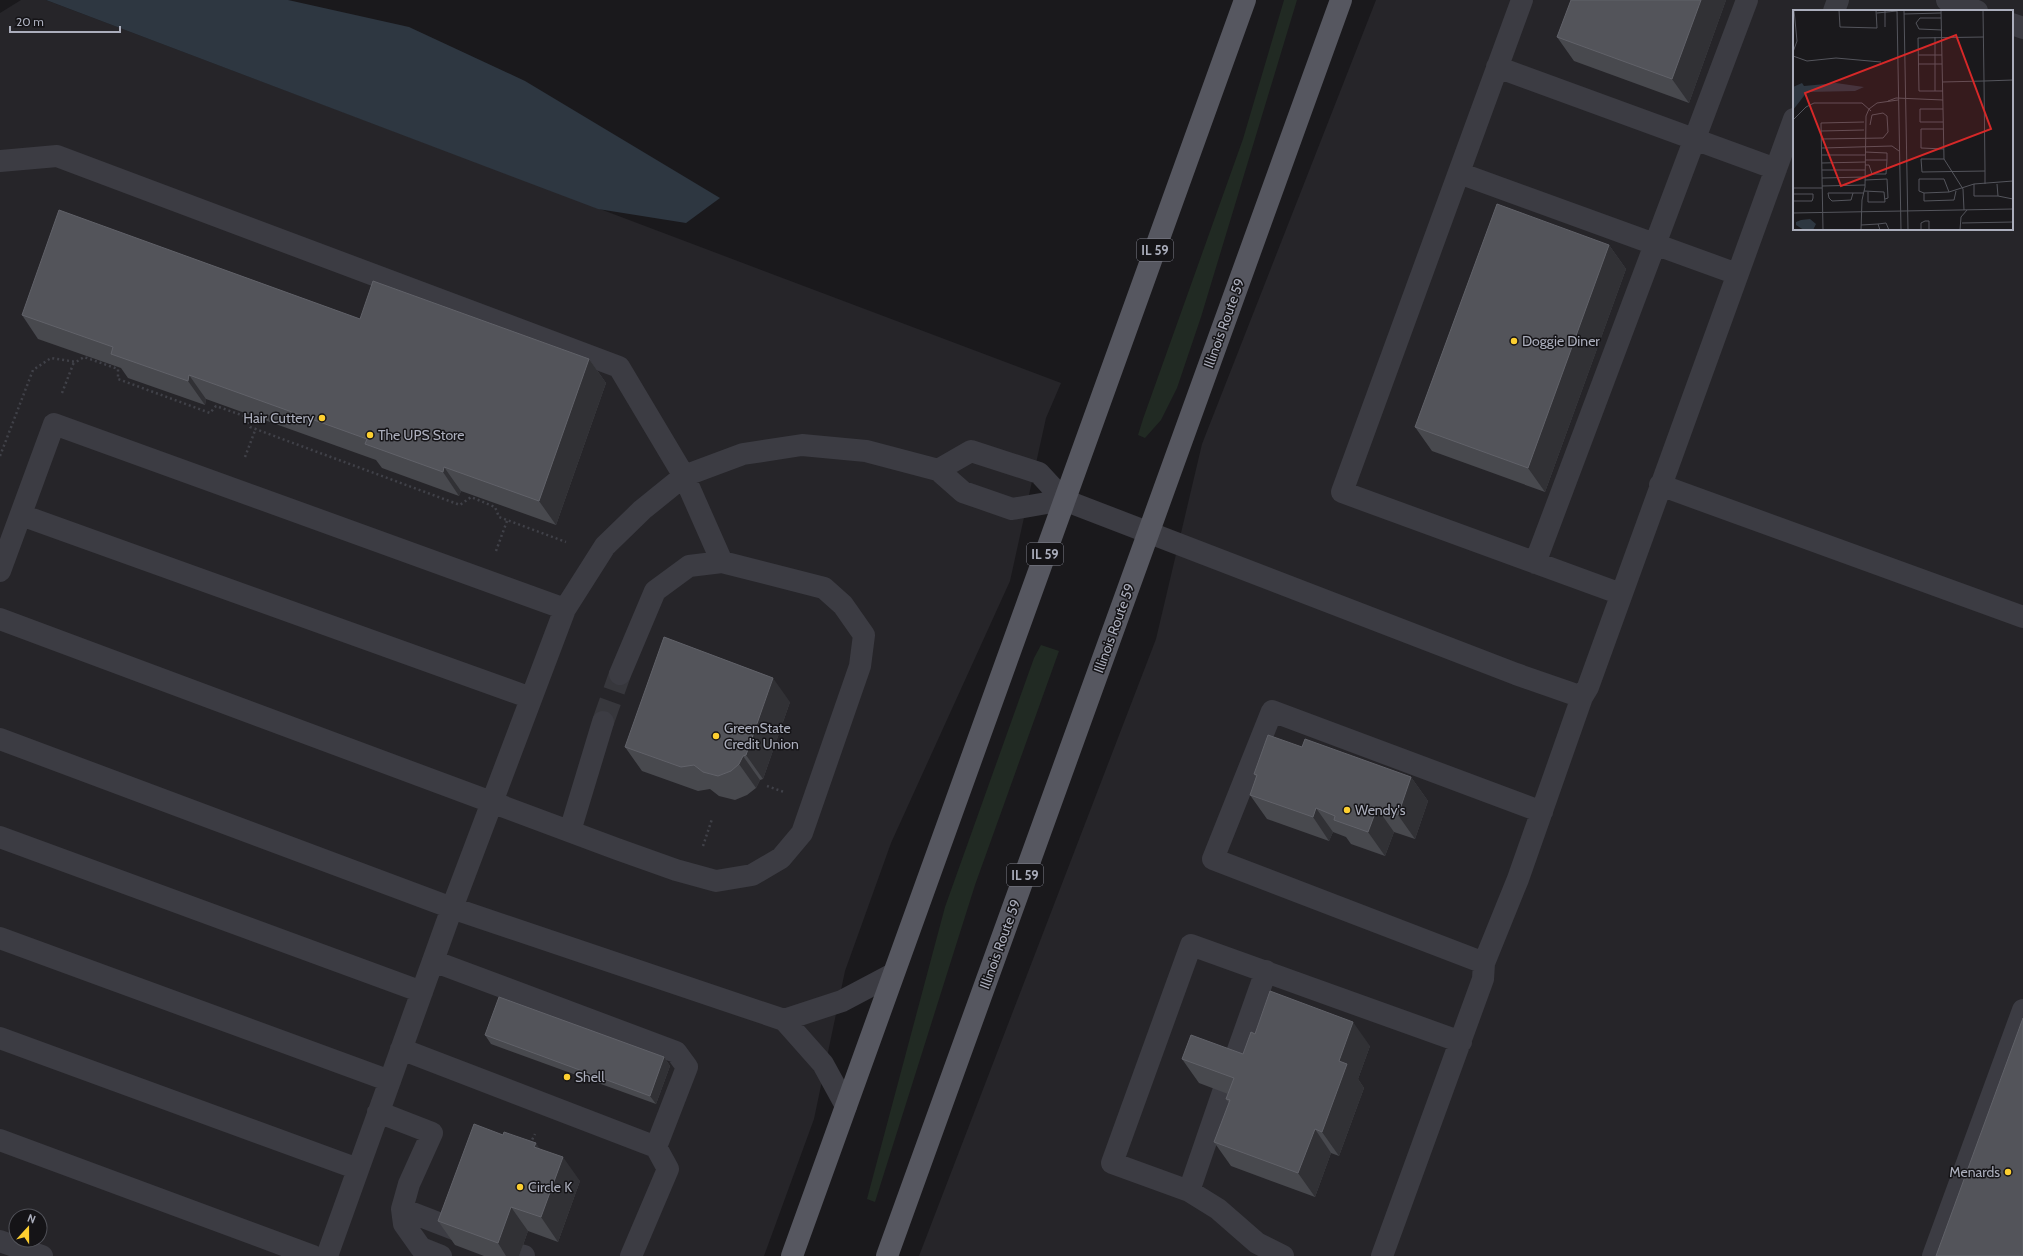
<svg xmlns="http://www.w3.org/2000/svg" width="2023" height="1256" viewBox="0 0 2023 1256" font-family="Cabin,sans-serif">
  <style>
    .built { fill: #262529; fill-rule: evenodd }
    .green { fill: #212a23 }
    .water { fill: #2e3741 }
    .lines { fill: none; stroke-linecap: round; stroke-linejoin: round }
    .minor-tunnel { stroke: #37373c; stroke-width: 22; stroke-dasharray: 22 11; stroke-linecap: butt }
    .path { stroke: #404148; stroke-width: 2.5; stroke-dasharray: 2 3; stroke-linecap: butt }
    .minor { stroke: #3c3c43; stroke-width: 22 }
    .major { stroke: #565760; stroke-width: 22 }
    .wall { fill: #48494e }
    .shaded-wall { fill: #313135 }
    .building { fill: #53545a; stroke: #616269 }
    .poi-dot { fill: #fdcf30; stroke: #151417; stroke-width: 1.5 }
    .labels { text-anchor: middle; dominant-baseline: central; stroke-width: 3; stroke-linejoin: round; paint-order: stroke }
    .shield { fill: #151417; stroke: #7e808a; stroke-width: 1 }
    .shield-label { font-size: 13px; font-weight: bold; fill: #abaebc }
    .street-label { font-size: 14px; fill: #abaebc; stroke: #151417 }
    .poi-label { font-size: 14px; fill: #abaebc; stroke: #151417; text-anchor: start }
    .inset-road { fill: none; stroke: #54555c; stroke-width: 1 }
    .view { fill: #d62828; fill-opacity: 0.15; stroke: #d62828; stroke-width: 2 }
    .inset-edge { fill: none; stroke: #abaebc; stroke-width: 2 }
  </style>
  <rect width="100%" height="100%" fill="#1a191c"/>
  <!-- built -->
  <path class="built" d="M21,0H46L1061,383L1046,418L1010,581L891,843L845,971L814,1119L764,1256H0V13ZM16,1216H40V1240H16Z
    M1376,0H2023V1256H919L1156,639L1202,444ZM1794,11H2012V229H1794Z"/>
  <!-- green -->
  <path class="green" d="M1284,0H1297L1201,317L1177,388L1161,420L1145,438L1138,435L1143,419L1243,139Z
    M1041,645L1059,651L975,885L875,1202L867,1199L945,907L1034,658Z"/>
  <!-- water -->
  <path class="water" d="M46,0H288L409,27L525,81L720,198L686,223L598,209Z"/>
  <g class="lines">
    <!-- minor-tunnel -->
    <path class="minor-tunnel" d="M603,722L620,674"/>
    <!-- path -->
    <path class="path" d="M62,393L74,362
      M0,456L33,370L51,358L76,362L84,357L118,369V379L210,413L216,406L247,417L250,427L460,505L471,497L495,507L499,517L566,542
      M245,457L256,428
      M496,551L507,521
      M767,786L784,792
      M703,846L712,819
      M530,1144L535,1134"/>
    <!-- minor -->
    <path class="minor" d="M1522,0L1342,492L1621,594
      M1947,0L1977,11
      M1834,11L1838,0
      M2012,24L2023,28
      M1497,67L1776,169
      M0,161L57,156L619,367L684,476L722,562
      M1459,173L1737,274
      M938,470L971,451L1039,473L1064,500L1516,674L1582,697
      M1660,485L2023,617
      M21,515L531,698
      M1535,563L1747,0
      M0,571L54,424L565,609
      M0,619L617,849L676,870L716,881L752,875L781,858L802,833L860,666L864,635L843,605L824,588L722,562L689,566L655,591L620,674
      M0,739L452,908L784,1020L823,1064L846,1106
      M570,831L603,722
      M0,837L422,992
      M0,938L390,1081
      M1484,963L1213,859L1272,711L1542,812
      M784,1020L842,1001L893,974
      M0,1038L358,1169
      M401,1049L656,1147L687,1067L676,1052L433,961
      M1232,1067L1266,971
      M378,1112L432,1133L409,1184L402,1209L404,1224L421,1248L441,1256
      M0,1140L313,1256
      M1189,1191L1223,1092
      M402,1209L459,1231
      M0,1241L42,1256
      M520,1255L524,1256
      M327,1256L452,908L565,609L605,546L642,510L684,476L743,454L802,445L866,451L938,470L963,492L1012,509L1064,500
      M631,1256L668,1169L656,1147
      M1283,1256L1257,1243L1218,1209L1189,1191L1112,1163L1191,945L1461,1042
      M1382,1256L1483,979L1484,963L1518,879L1582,697L1588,687L1794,119
      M1933,1256L2023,1010"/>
    <!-- major -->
    <path class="major" d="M792,1256L1245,0
      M887,1256L1341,0"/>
  </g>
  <!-- wall -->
  <path class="wall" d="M1726,0L1689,103L1574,61L1557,37Z
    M1609,245L1626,269L1545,492L1432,451L1415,427Z
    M22,315L360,319L589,359L606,383L556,525L461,491L459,496L382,468L376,460L206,399L205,405L128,378L121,368L38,339Z
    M790,702L763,779L760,780L756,788L747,795L735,800L719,796L710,789L698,791L642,771L625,747Z
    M1302,747L1411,777L1428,801L1415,839L1394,832L1385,856L1351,844L1346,837L1333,832L1329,841L1267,819L1250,795L1256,777L1254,774Z
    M1255,1034L1370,1046L1358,1079L1364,1088L1339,1156L1331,1153L1315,1197L1231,1166L1214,1142L1229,1103L1226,1099L1228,1094L1199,1083L1182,1059L1243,1054Z
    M485,1035L664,1057L670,1066L656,1104L491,1044Z
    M539,1148L580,1181L558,1242L528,1231L519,1256H484L455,1245L438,1221Z"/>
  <!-- shaded-wall -->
  <path class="shaded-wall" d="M1701,0H1726L1689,103L1672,79Z
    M1609,245L1626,269L1545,492L1528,468Z
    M589,359L606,383L556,525L539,501Z
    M189,375L206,399L205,405L188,381Z
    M444,467L461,491L459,496L443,472Z
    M773,678L790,702L763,779L746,755Z
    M743,756L760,780L756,788L739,764Z
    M1411,777L1428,801L1415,839L1398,815Z
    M1316,808L1333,832L1329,841L1313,817Z
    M1377,808L1394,832L1385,856L1368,832Z
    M1353,1022L1370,1046L1358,1079L1364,1088L1339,1156L1322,1132L1339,1061Z
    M664,1057L670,1066L656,1104L650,1096Z
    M1315,1129L1331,1153L1315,1197L1298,1173Z
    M536,1143L552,1167L534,1147Z
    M563,1157L580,1181L558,1242L541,1217Z
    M511,1207L528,1231L519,1256H506L498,1243Z"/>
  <!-- building -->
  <path class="building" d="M1571,0H1701L1672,79L1557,37Z
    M1497,204L1609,245L1528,468L1415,427Z
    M59,210L360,319L373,281L589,359L539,501L444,467L443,472L365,444L367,439L189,375L188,381L111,354L113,347L22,315Z
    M664,637L773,678L746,755L743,756L739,764L731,771L718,776L703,772L694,765L681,767L625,747Z
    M1268,735L1302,747L1305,739L1411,777L1398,815L1377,808L1368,832L1334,820L1335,816L1316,808L1313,817L1250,795L1257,775L1254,774Z
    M1270,991L1353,1022L1339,1061L1347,1064L1322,1132L1315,1129L1298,1173L1214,1142L1230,1100L1226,1099L1234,1078L1182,1059L1191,1035L1243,1054L1251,1032L1255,1034Z
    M499,997L664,1057L650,1096L485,1035Z
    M2023,1018V1256H1936Z
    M474,1124L503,1135L504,1132L536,1143L534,1147L563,1157L541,1217L511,1207L498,1243L438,1221Z"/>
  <!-- markers -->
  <g class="poi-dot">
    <circle cx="1514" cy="341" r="4"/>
    <circle cx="322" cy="418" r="4"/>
    <circle cx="370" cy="435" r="4"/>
    <circle cx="716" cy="736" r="4"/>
    <circle cx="1347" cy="810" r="4"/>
    <circle cx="567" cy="1077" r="4"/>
    <circle cx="2008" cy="1172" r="4"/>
    <circle cx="520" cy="1187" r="4"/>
  </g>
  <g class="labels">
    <!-- shield labels -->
    <g class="shield">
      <rect x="1137" y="239" width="36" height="22" rx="3"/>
      <rect x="1027" y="543" width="36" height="22" rx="3"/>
      <rect x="1007" y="864" width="36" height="22" rx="3"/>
    </g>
    <g class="shield-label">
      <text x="1155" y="250">IL 59</text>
      <text x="1045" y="554">IL 59</text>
      <text x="1025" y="875">IL 59</text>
    </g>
    <!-- street labels -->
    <g class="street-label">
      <text transform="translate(1224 323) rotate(-70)">Illinois Route 59</text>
      <text transform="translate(1114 628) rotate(-70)">Illinois Route 59</text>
      <text transform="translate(1000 944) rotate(-70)">Illinois Route 59</text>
    </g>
    <!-- poi labels -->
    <g class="poi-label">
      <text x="1522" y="341">Doggie Diner</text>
      <text x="314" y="418" text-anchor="end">Hair Cuttery</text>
      <text x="378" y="435">The UPS Store</text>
      <text x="724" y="728">GreenState<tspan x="724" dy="16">Credit Union</tspan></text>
      <text x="1355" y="810">Wendy's</text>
      <text x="575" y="1077">Shell</text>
      <text x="2000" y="1172" text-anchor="end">Menards</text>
      <text x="528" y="1187">Circle K</text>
    </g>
  </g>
  <!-- overview -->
  <g transform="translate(1793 10)">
    <rect width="220" height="220" fill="#1a191c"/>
    <path d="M9,73L11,76L43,73L71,77L62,81L14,82L0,100V77ZM17,209L23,214L20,220H11L3,215V212L8,210Z" fill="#2e3741"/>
    <path class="inset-road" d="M46,0L47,17L84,18L83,0M104,0L108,220M111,0L115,220M148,0L151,149L170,179L171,200M190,0L191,71L220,70M84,3L104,1M111,4L148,3M148,8H127L123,13L126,19L149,20M92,17V1M142,27V81M0,42L4,31L1,0M125,45H149M0,46L14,51L43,48L88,52M125,54H149M149,72L191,71L192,161L129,162L128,149H151M150,81H126L125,28L191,27M95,91L103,88L150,90M150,99H127V112H150M0,110L13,97L21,93H69L78,101M150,119H128V138L151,139M28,121L71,120M28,129L90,128L95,122L94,106L90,103L79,105L77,115M29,138L99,136L106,141M72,142L94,143V150H72M29,145H72M29,153L72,152M72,155H76L79,164H93L94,150M29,160H72M192,161V174M29,168L72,167M72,170L94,169L95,188L92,189M181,174V186H205M204,174L205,186L220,189M29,176L72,175M0,178H29M71,181L91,182L92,192H75V182M156,182L151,169H126V181L131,183L156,182L181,174L220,171M60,183L58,190L39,191L36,188L35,183H71M131,183V191L161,190L163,181M0,184H20V188L19,191H0M0,203L220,199M169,213L220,212M85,214L93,213L96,220M68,215L85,214L87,220M30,220L28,113L71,112M68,220L69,190L72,177L73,106L76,99L84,93L105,90M128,220V213L132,211H136V220M167,220L168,207L174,200"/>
    <path class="view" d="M163,25L198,119L48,176L12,83Z"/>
    <rect width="220" height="220" class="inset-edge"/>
  </g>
  <!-- north arrow -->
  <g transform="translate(28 1228) rotate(21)"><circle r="19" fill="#151417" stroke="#515259"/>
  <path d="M0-3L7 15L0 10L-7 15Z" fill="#fdcf30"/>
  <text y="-6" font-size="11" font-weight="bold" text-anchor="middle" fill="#abaebc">N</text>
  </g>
  <!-- scale -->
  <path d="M10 26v6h110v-6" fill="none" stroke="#abaebc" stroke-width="2"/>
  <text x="16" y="26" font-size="12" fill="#abaebc" stroke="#151417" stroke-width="3" paint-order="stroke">20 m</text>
</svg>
